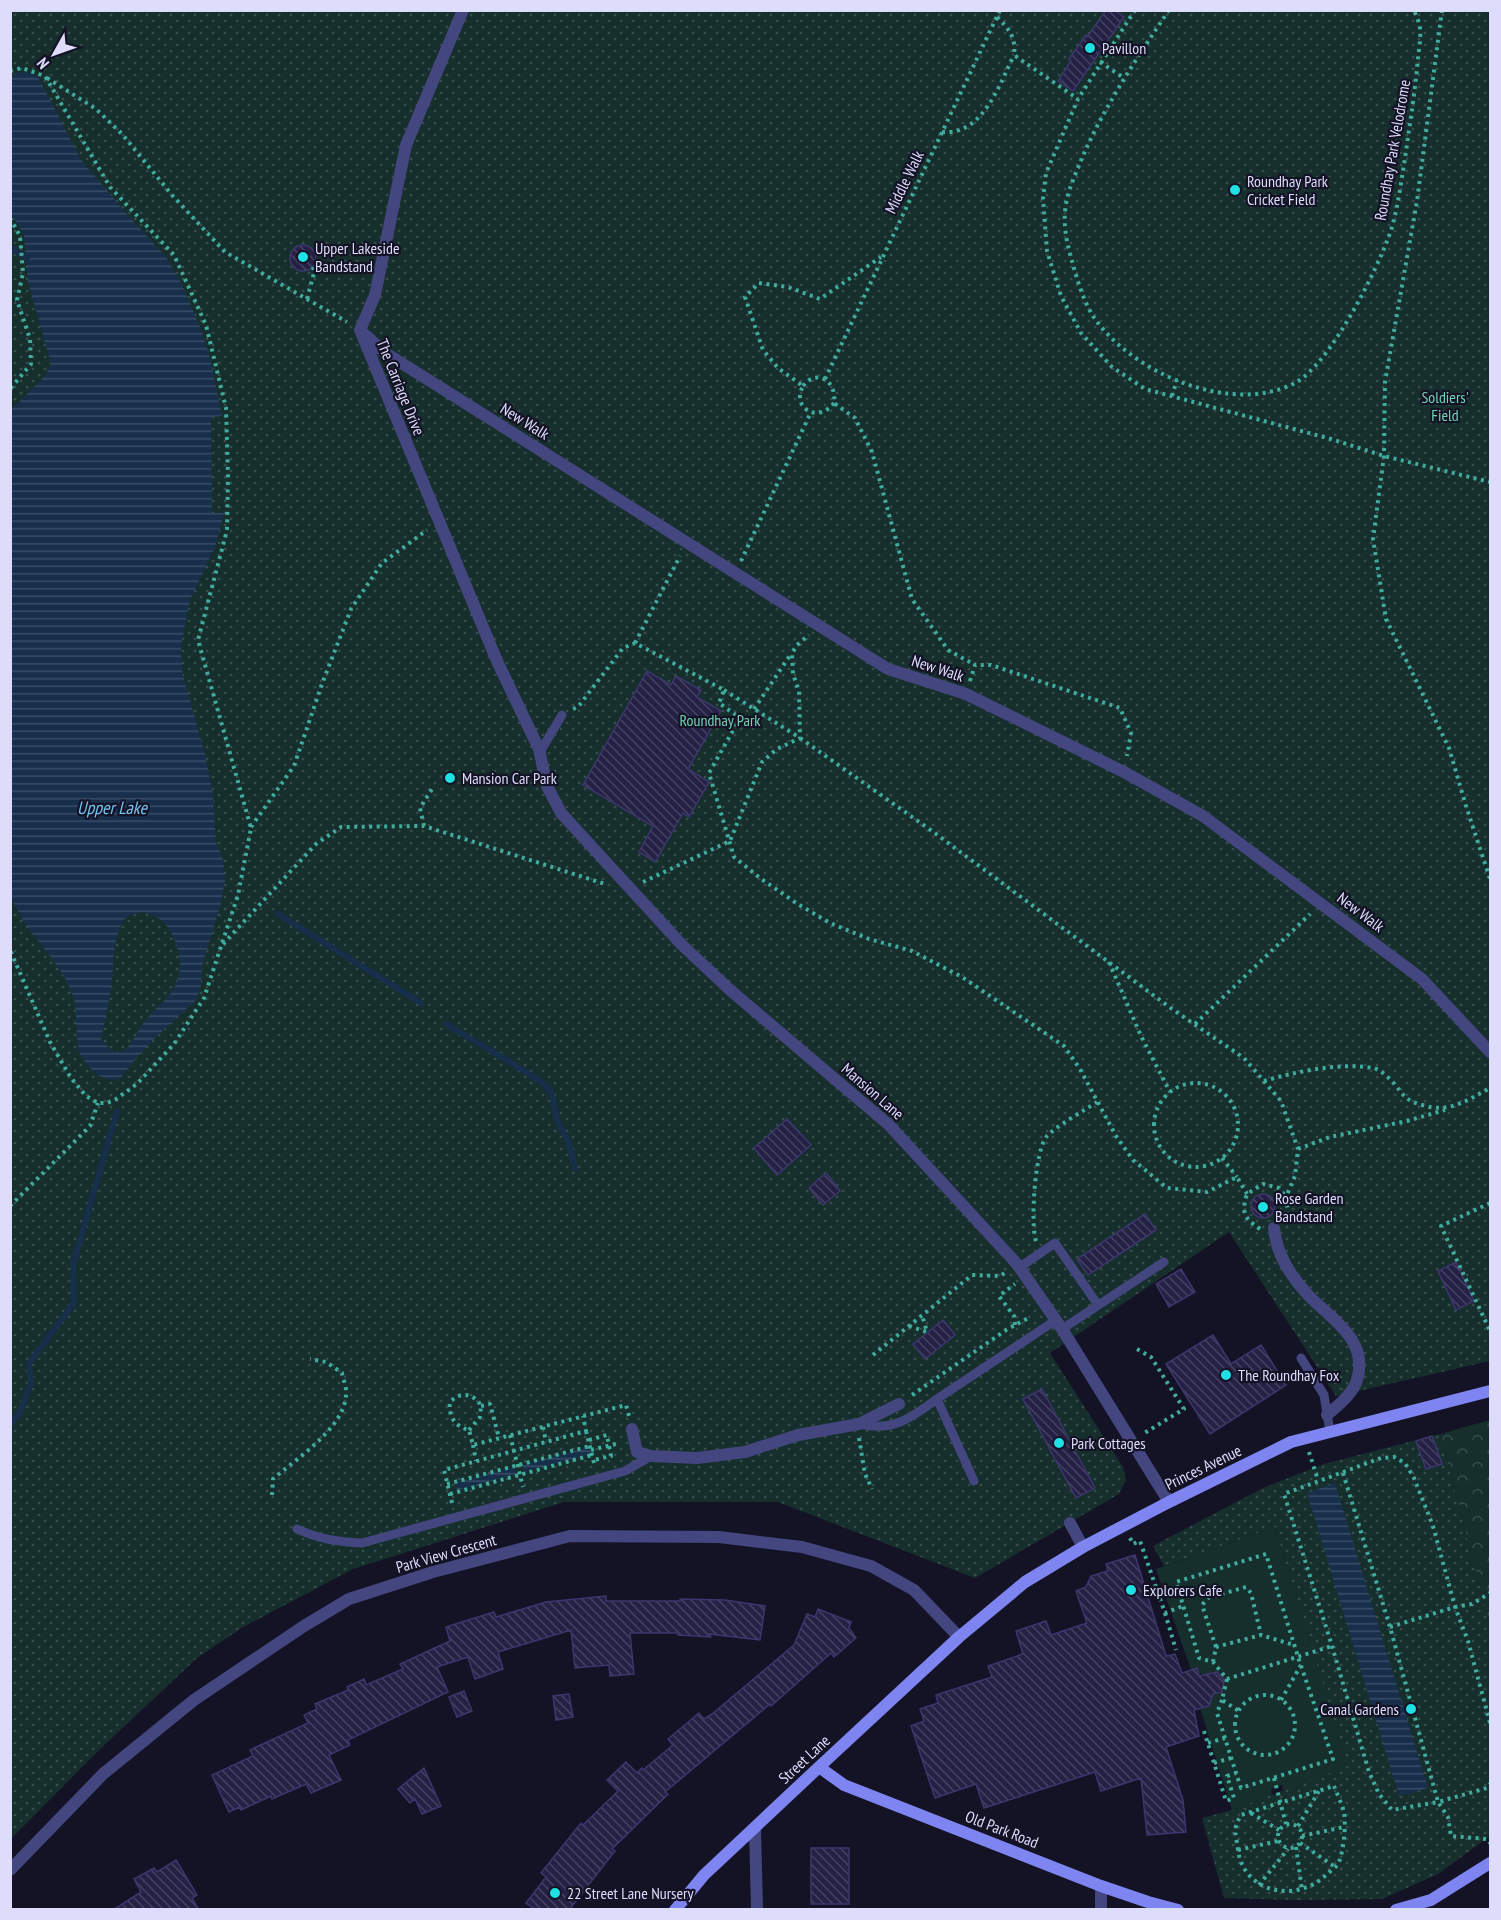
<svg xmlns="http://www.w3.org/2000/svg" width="1501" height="1920" viewBox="0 0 1501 1920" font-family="'PT Sans Narrow',sans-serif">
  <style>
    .green { fill: #162f2c }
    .forest { fill: url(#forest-crowns) }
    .park { fill: url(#park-dots) }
    .water { fill: url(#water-rules); fill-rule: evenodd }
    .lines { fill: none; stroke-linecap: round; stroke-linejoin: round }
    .stream { stroke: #172f4b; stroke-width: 6 }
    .building { fill: url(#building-back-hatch); stroke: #3c366e; stroke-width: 1.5 }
    .path { stroke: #3fac9d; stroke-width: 4; stroke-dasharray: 3 4.5; stroke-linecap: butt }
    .lane { stroke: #43467f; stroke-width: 9 }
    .street { stroke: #43467f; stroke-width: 12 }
    .secondary { stroke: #7e85f0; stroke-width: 12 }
    .poi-dot { fill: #1fe0e4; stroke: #141326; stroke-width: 2 }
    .labels { text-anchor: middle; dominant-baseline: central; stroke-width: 4.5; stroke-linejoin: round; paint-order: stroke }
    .poi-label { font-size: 16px; fill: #dddcfb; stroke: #141326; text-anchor: start }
    .street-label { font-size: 16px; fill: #dddcfb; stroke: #141326 }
    .park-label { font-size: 16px; fill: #70d3b2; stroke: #141326 }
    .water-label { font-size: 18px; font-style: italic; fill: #76c1ef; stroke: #141326 }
  </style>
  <defs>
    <pattern id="forest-crowns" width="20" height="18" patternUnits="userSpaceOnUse" patternTransform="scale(1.5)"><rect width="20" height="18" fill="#162f2c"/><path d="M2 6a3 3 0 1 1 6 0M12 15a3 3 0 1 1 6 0" fill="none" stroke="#374d4c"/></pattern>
    <pattern id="park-dots" width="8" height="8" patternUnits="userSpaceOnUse" patternTransform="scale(1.5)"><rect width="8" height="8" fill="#162f2c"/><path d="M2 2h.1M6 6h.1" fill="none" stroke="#374d4c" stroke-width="1.8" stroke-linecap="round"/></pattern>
    <pattern id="water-rules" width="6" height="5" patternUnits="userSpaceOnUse" patternTransform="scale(1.5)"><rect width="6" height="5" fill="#172f4b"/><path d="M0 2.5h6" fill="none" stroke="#384d66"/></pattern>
    <pattern id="building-back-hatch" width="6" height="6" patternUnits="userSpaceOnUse" patternTransform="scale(1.5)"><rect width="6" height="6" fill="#252145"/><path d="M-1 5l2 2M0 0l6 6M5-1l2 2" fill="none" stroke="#444161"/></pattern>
  </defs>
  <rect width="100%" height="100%" fill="#141326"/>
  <!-- green -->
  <path class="green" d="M1275,1527L1349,1767L1283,1791L1282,1785L1271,1789L1272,1795L1232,1810L1200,1708L1209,1706L1213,1694L1222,1692L1224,1680L1217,1672L1205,1675L1191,1670L1156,1569Z"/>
  <!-- forest -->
  <path class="forest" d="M1490,1420V1625L1440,1434Z"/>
  <!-- park -->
  <path class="park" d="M11,11H1490V1361L1336,1396L1229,1232L1050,1353L1123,1467L1126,1480L1119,1494L975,1578L778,1502H564L353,1569L243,1627L197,1658L97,1752L11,1839Z
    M1440,1434L1490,1625V1836L1438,1874L1382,1899L1294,1900L1224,1898L1202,1818L1232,1810L1348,1766L1275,1527L1164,1566L1153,1546L1263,1488L1324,1464Z"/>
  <!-- water -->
  <path class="water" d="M19,72L30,73L38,77L82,161L126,213L166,257L181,283L201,329L211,362L222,416L211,417L212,513H224L215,547L190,600L181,646L182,672L205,754L213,795L216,842L223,859L225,881L220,907L202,966L201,986L196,1000L159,1034L137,1057L120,1079C104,1083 92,1072 83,1059C73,1045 79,1014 73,996C60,957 22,933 11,894V410L45,376L51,364L28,282L24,235L11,213V77ZM145,912C149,914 155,915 158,918C177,930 186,967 175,986C168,1000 154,1009 145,1021C136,1032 132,1048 119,1053L112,1051L101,1039C104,1022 109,1005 111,988C114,967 112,938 124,920C129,913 138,913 145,912Z
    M589,1447L591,1454L524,1472L522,1465Z
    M514,1467L516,1474L457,1490L455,1483Z
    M1335,1483L1428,1788L1399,1796L1307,1493Z"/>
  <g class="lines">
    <!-- stream -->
    <path class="stream" d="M10,248L27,258
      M278,914L421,1003
      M446,1024L510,1062L543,1083L551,1092L557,1119L569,1144L575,1168
      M10,1424L19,1414L31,1383L29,1363L74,1303L73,1265L117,1111"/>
  </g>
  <!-- building -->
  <path class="building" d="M1106,10H1114L1124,17L1073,91L1058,81L1071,61L1069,59L1086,35L1088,36Z
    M290 258a13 13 0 1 1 26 0a13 13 0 1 1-26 0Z
    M647,671L671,685L676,676L701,690L697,697L721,711L688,769L709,782L689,817L683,813L655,862L639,852L653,826L583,785Z
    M787,1119L811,1145L777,1175L754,1148Z
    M826,1173L840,1191L823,1205L809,1188Z
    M1251 1206a12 12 0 1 1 24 0a12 12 0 1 1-24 0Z
    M1145,1214L1156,1230L1088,1275L1077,1259Z
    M1456,1262L1474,1301L1456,1310L1438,1271Z
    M1181,1269L1195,1292L1169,1307L1156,1284Z
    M943,1320L955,1335L925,1359L913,1344Z
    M1213,1335L1231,1364L1261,1345L1286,1385L1210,1434L1166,1364Z
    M1042,1389L1095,1488L1076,1498L1023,1399Z
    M1432,1436L1442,1464L1426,1469L1416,1441Z
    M1135,1555L1166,1656L1175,1654L1182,1673L1197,1668L1199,1676L1217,1672L1224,1680L1222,1692L1213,1694L1209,1706L1194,1710L1199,1736L1166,1747L1183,1800L1186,1832L1147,1835L1141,1778L1101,1791L1095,1772L984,1808L976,1784L935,1798L911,1726L924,1721L920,1709L938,1703L936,1695L992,1677L988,1666L1023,1654L1016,1631L1046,1621L1051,1635L1087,1623L1076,1591L1086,1587L1091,1576L1108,1571L1106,1564Z
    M606,1596V1601H680V1599L725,1600L765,1606L760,1640L709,1634L711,1637L678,1635V1633H630L634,1674L610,1676L609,1665L575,1668L571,1630L498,1652L503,1669L475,1679L468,1657L437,1667L448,1692L348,1740L350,1745L329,1755L341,1780L311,1793L306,1784L272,1799L271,1796L241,1810L239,1807L229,1812L212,1775L253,1756L250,1750L308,1723L304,1715L317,1709L315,1704L348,1690L347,1687L364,1679L366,1685L403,1669L400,1664L450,1641L446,1627L494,1612L496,1617L546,1602Z
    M818,1609L851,1622L849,1628L856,1638L834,1657L831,1653L771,1706L770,1704L665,1792L668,1794L612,1849L615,1851L569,1910H536L526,1903L546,1877L541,1873L581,1823L583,1825L618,1791L607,1780L626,1762L637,1773L642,1768L643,1770L673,1745L668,1739L699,1713L704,1719L712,1714L794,1645L807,1614L815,1617Z
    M464,1691L472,1711L457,1717L449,1697Z
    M569,1694L573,1717L556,1720L553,1696Z
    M424,1768L441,1806L422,1814L415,1799L410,1803L398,1789Z
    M811,1848H849V1904H811Z
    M176,1860L197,1895L192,1898L199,1910H113L141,1892L134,1879L154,1868L157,1872Z"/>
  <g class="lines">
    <!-- path -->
    <path class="path" d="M1135,10L1078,99L1046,173L1043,199L1047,251L1061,296L1081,333L1112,367L1145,389L1331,439L1384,456L1490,482
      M1169,10C1137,58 1105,105 1082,158C1077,171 1070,185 1067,199C1062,220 1066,241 1072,261C1077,279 1083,300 1093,316C1131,373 1231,416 1295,383C1330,364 1375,274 1389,236C1397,214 1400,188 1404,165C1409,129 1415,94 1418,58C1419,49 1421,38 1420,29C1420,23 1416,16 1414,10
      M1442,10L1417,201L1385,382L1384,456L1373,539L1386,619L1449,748L1466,806L1490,879
      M997,17C1009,29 1016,37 1014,55L1078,99
      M1100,62L1124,78
      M10,71L22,68L45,76L110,187L174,255L206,325L226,408L228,476L227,530L198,640L251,828L238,895L204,998L174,1044L137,1084L116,1099L107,1103H98L86,1096L71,1078L50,1042L10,950
      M47,78L96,109L122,134L172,195L225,252L347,322
      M942,132C983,136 1000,83 1014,55
      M10,218L20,236L23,273L17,300L30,339L31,364L10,389
      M307,299L314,273L313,266
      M825,379L1000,10
      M803,386C817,368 837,381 834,403L855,418L872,452L912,599L948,650L975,665
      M1172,396L1177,380
      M834,403C818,424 791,408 803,386L778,368L763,350L745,297L759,283L788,287L820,299L881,257
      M741,561L811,412
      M635,643L680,556
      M970,681L975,665H991L1120,708L1131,733L1127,756
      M724,690L800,738L932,831L1172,1009L1244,1058L1281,1101L1298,1149L1295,1176L1286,1197L1288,1213L1284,1218
      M573,709L578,707L623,648L635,643L724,690L719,703L740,718L709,773L734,857L760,878L796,903L830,923L869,939L912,951L962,977L1064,1046L1080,1069L1116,1136L1133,1160L1167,1188L1207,1192L1237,1177L1247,1194
      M754,709L791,654
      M424,826L420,808L432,789
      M251,827L294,766L322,684L351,609L382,563L427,530
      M643,882L730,841L762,762L777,749L800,738L799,691L793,674L792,653L797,645L809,635
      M223,944L316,844L341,827L424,826L605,884
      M1109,962L1141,1036L1170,1092
      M1195,1024L1310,914
      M1264,1081C1295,1072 1340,1062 1373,1068C1383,1070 1394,1083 1400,1091C1407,1100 1412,1102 1422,1105C1448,1114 1468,1100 1490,1088
      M1154 1125a42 42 0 1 1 84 0a42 42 0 1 1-84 0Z
      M1298,1149L1330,1137L1407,1121L1445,1110
      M1222,1158L1237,1177
      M1490,1203L1441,1226L1490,1331
      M10,1206L90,1126L98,1103
      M1260,1229C1244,1218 1241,1213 1247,1194L1263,1184L1279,1188L1286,1197
      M1036,1241C1030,1224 1035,1149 1047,1136C1055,1127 1085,1110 1097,1102
      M1015,1325L1014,1316L999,1296L1015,1284
      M909,1326L927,1332L922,1315
      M1137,1349L1151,1357L1184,1409L1143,1434
      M873,1355L972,1275L1000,1276L1005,1273
      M912,1395L1006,1330L1030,1317
      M481,1406L490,1404L499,1438
      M543,1427L546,1442
      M469,1430L480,1417L481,1406C474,1393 460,1391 450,1402C448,1417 456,1427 469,1430L473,1445L626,1405L629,1416
      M586,1431L595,1467
      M510,1435L523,1487
      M859,1438L865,1474L872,1489
      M589,1440L607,1435L611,1456L594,1460
      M473,1445L476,1461
      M591,1450L620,1443
      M1309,1452L1318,1480
      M1343,1473L1390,1627L1438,1802L1487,1788L1490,1784
      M447,1484L590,1446
      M450,1494L592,1455
      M272,1495L273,1479C297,1458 348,1426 346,1391C346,1385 343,1379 342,1373L326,1362L310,1359
      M452,1503L444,1470L586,1431L583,1416
      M1130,1538L1133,1544L1140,1541L1165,1613L1183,1606
      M1165,1613L1176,1650
      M1390,1627L1455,1607L1472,1604L1490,1593
      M1216,1647L1202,1605L1208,1598L1246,1587L1251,1593L1261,1635
      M1213,1662L1216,1647L1261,1635L1294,1645
      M1227,1679L1222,1700L1239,1711
      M1235 1725a30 30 0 1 1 60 0a30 30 0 1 1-60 0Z
      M1222,1700L1217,1713L1236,1773
      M1281,1700L1301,1665
      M1490,1723L1468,1641L1455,1607L1433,1526L1414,1478L1405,1463L1394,1457L1381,1458L1284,1494L1332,1646L1369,1772L1379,1794L1392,1810L1438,1802L1448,1817L1451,1836L1487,1839L1490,1843
      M1204,1731L1226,1801L1234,1798L1227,1776L1236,1773L1241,1788L1333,1759L1298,1657L1266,1554L1176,1582L1199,1658L1213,1662L1227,1679L1332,1646
      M1208,1743L1225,1738
      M1214,1763L1231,1758
      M1274,1778L1286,1824
      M1334,1786C1337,1794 1342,1804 1344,1812C1346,1827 1344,1848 1339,1862C1337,1867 1330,1871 1326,1875C1297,1903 1244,1894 1238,1850C1236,1833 1232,1831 1241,1815Z
      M1251,1813L1279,1830
      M1278 1836a12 12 0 1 1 24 0a12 12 0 1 1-24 0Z
      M1298,1826L1319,1791
      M1302,1836L1344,1827
      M1300,1843L1335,1867
      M1296,1847L1302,1890
      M1238,1850L1278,1841
      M1259,1885L1288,1849"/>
    <!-- lane -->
    <path class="lane" d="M540,752L562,715
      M1020,1267L1055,1243L1098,1305
      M1062,1329L1164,1262
      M1301,1358L1324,1395L1330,1432
      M859,1424C893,1432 911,1418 937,1399
      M974,1481L937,1399L1056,1320
      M297,1529C319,1539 338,1542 362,1543L625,1471L651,1456"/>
    <!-- street -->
    <path class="street" d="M463,10L406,145L375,295L360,330L497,661L539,749L547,786L561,813L681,944L730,990L889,1125L1017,1264L1062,1329L1169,1502
      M363,333L384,352L888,669L966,694L1124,772L1203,816L1422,979L1490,1052
      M1274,1228C1276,1254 1292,1278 1310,1297C1333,1320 1369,1341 1357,1380C1353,1394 1337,1406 1327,1415
      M632,1429L637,1452L651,1456L697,1458L745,1452L798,1435L859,1424L899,1404
      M1070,1523L1083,1547
      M755,1829L757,1910
      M10,1870L103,1774L194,1700L304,1626L349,1599L433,1572L570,1536L719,1537L802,1547L871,1566L914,1590L959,1637
      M1101,1910V1886"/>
    <!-- secondary -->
    <path class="secondary" d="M819,1767L844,1785L1101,1886L1148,1902L1178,1910
      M675,1910L704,1875L819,1767L959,1637L1025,1582L1083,1547L1169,1502L1291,1442L1490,1391
      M1396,1910L1431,1900L1490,1863"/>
  </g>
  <!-- markers -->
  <g class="poi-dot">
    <circle cx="1090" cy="48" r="6"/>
    <circle cx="1235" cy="190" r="6"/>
    <circle cx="303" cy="257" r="6"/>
    <circle cx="450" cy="778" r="6"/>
    <circle cx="1263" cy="1207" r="6"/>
    <circle cx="1226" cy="1375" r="6"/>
    <circle cx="1059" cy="1443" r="6"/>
    <circle cx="1131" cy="1590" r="6"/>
    <circle cx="1411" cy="1709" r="6"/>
    <circle cx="555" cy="1893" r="6"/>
  </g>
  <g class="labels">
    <!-- poi labels -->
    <g class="poi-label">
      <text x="1102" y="48">Pavillon</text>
      <text x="1247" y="181">Roundhay Park<tspan x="1247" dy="18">Cricket Field</tspan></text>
      <text x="315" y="248">Upper Lakeside<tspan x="315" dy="18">Bandstand</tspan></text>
      <text x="462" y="778">Mansion Car Park</text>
      <text x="1275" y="1198">Rose Garden<tspan x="1275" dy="18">Bandstand</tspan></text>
      <text x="1238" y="1375">The Roundhay Fox</text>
      <text x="1071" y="1443">Park Cottages</text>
      <text x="1143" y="1590">Explorers Cafe</text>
      <text x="1399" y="1709" text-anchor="end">Canal Gardens</text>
      <text x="567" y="1893">22 Street Lane Nursery</text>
    </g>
    <!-- street labels -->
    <g class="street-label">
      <text transform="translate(1392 150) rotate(-80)">Roundhay Park Velodrome</text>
      <text transform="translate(904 182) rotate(-64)">Middle Walk</text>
      <text transform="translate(401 387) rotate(68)">The Carriage Drive</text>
      <text transform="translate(525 421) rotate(32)">New Walk</text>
      <text transform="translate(938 668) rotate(18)">New Walk</text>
      <text transform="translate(1361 912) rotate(37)">New Walk</text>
      <text transform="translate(873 1091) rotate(41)">Mansion Lane</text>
      <text transform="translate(1203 1467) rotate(-26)">Princes Avenue</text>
      <text transform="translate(446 1553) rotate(-16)">Park View Crescent</text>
      <text transform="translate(804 1759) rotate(-43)">Street Lane</text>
      <text transform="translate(1002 1829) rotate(21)">Old Park Road</text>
    </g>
    <!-- park labels -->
    <g class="park-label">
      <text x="1445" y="397">Soldiers'<tspan x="1445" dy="18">Field</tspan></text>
      <text x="720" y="720">Roundhay Park</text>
    </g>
    <!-- water labels -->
    <g class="water-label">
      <text x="112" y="807">Upper Lake</text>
    </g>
  </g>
  <!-- border -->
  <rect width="1501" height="1920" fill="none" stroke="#dddcfb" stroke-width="24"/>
  <!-- north arrow -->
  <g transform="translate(54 54) rotate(230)" stroke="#141326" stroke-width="4.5" paint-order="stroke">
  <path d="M0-4.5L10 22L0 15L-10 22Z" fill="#dddcfb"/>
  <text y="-9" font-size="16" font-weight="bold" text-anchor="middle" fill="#dddcfb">N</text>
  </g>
</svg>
